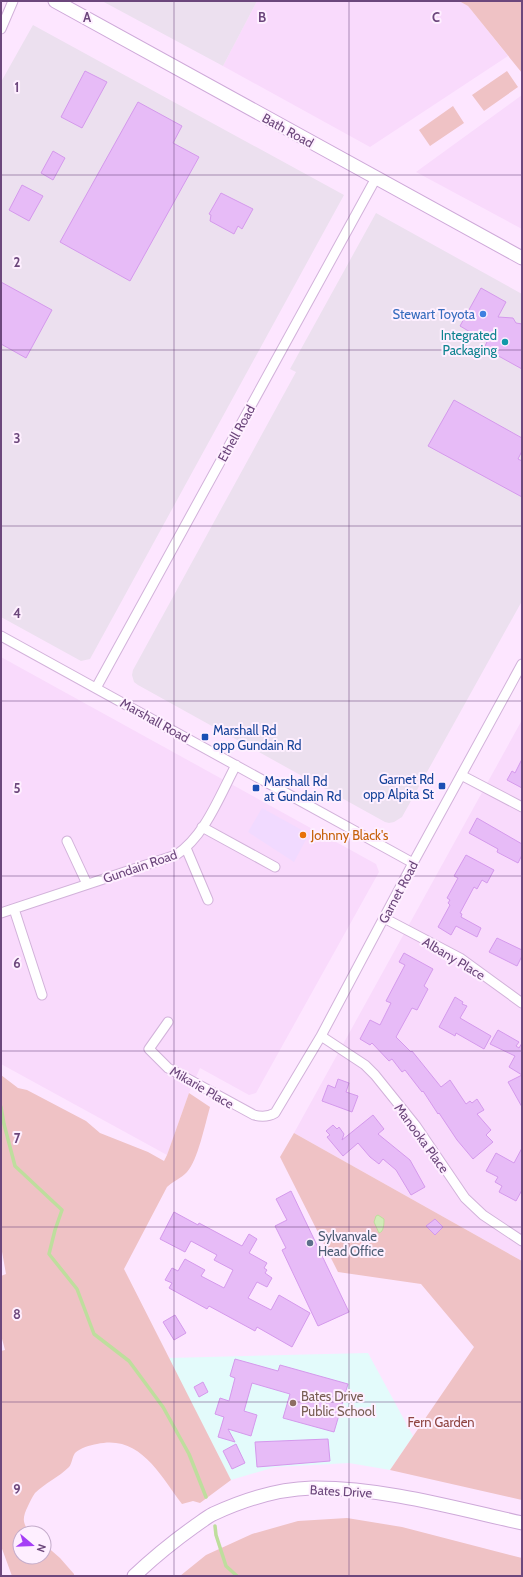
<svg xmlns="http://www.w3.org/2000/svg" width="523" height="1577" viewBox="0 0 523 1577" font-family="Cabin,sans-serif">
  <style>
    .residential { fill: #f9dafc }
    .commercial { fill: #f1daff }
    .industrial { fill: #ece0ef }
    .education { fill: #e3fbfb }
    .green { fill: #efc2c5 }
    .water { fill: #d2ebb8; stroke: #bede9d }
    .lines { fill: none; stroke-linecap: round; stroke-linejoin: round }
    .stream { stroke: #bede9d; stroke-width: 3.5 }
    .building { fill: #e7bbf7; stroke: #d499ec }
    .street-casing { stroke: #d2b2da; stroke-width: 11 }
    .secondary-casing { stroke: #cea9d9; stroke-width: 15 }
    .street { stroke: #fff; stroke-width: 9 }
    .secondary { stroke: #fff; stroke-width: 13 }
    .grid { fill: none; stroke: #6c477c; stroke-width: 1; stroke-opacity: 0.55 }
    .shop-dot { fill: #3f7fe0; stroke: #feefff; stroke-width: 1.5 }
    .culture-dot { fill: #0f9aa8; stroke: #feefff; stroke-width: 1.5 }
    .transit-dot { fill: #1a4fb4; stroke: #feefff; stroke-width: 1.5 }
    .food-dot { fill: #e8710a; stroke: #feefff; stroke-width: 1.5 }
    .service-dot { fill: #5c6f8a; stroke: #feefff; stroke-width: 1.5 }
    .education-dot { fill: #8d6e63; stroke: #feefff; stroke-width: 1.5 }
    .labels { text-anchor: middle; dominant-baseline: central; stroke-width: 4; stroke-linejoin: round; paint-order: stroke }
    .street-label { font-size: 13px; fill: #6c477c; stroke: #feefff }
    .shop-label { font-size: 13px; fill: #366cbe; stroke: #feefff; text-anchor: end }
    .culture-label { font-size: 13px; fill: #0d838f; stroke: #feefff; text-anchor: end }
    .transit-label { font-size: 13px; fill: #164399; stroke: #feefff; text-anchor: start }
    .food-label { font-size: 13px; fill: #c56008; stroke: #feefff; text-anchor: start }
    .service-label { font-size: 13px; fill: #4e5e75; stroke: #feefff; text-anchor: start }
    .education-label { font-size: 13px; fill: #785e54; stroke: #feefff; text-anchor: start }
    .park-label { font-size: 13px; fill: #904542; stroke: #feefff }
    .grid-label { font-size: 13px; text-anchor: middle; font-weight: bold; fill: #6c477c; stroke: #feefff; stroke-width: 4; stroke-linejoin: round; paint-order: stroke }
  </style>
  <rect width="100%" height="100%" fill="#fde6ff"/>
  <!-- residential -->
  <path class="residential" d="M257,1H459L468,6L508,56L370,147L223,66Z
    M522,95V229L416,172Z
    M1,657L376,864L379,872L256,1093L249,1095L200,1068L189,1093L167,1155L1,1064Z
    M522,720V1261L294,1133Z"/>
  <!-- commercial -->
  <path class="commercial" d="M262,808L309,834L294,862L248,832Z"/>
  <!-- industrial -->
  <path class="industrial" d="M102,1H257L223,66Z
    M33,25L344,195L90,659L81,661L1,617V82Z
    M376,213L522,294V601L402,817L394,822L389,823L385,822L138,685L134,682L132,675L133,670L296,372L290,369Z"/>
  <!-- education -->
  <path class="education" d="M368,1353L413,1436L390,1470L349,1463L275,1467L231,1480L168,1358Z"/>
  <!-- green -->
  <path class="green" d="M459,1H522V73L468,6Z
    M507,71L518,87L484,111L472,95Z
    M453,106L464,123L430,146L419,130Z
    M1,1075L18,1088L27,1090L86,1121L100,1133L148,1152L164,1161L167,1155L189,1093L210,1107C205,1124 198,1160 187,1172C182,1178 173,1181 167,1187L124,1269L231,1480L200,1503L193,1501L182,1504C160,1475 140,1434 97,1444C90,1445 80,1448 75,1453C72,1457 72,1464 69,1467C59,1477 45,1483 35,1493C32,1497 30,1502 28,1506C22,1518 22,1524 31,1533H20V1557H44V1544L60,1558L74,1574V1576H12L1,1546V1351L5,1350L1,1335V1276L6,1274L1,1246Z
    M294,1133L522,1261V1500L390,1470L474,1347L421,1284L338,1272L280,1157Z
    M347,1518L402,1527L522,1558V1576H180L206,1555L252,1534L298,1521Z"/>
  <!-- water -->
  <path class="water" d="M378,1215L384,1219C384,1223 384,1232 379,1233L374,1222L376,1216Z"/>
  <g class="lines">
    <!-- stream -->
    <path class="stream" d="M1,1107L4,1124L15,1166L62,1210L55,1230L49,1254L77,1289L94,1334L129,1361L163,1407L189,1454L206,1497
      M215,1526L216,1535L226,1566L237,1576"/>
  </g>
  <!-- building -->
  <path class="building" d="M85,71L107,82L82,128L61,117Z
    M138,102L182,126L173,143L199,157L130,281L60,242Z
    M53,151L65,158L53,180L41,173Z
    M22,185L43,196L29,221L9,210Z
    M221,193L253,209L242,229L238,226L234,234L210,221L211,215L209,214Z
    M1,282L52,310L26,358L1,344Z
    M481,288L506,302L498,317L513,318L516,323L522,324V369L484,348L487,342L460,326Z
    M454,400L522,438V451L518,459L522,461V497L428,446Z
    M522,759V788L507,780L512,771L515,773Z
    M477,818L522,844V855L518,863L497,852L498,849L469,833Z
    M466,855L494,870L487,883L482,880L477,889L474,887L460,913L462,914L461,917L481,928L477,937L456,926L451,935L438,927L450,905L448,903L450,900L447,898L458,878L454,876Z
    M497,938L522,950V956L517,966L489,952Z
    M404,953L433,969L424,986L428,989L417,1010L412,1008L396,1037L411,1052L412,1051L441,1087L450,1080L466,1104L470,1101L472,1103L477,1099L484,1110L477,1114L491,1130L486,1135L493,1142L473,1159L457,1140L439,1113L438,1114L423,1091L422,1092L405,1070L402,1072L392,1059L389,1061L372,1043L370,1045L360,1039L370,1020L380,1025L391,1003L386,1001L405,965L399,962Z
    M455,997L463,1002L462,1004L467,1006L460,1018L491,1036L484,1049L456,1033L455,1036L439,1027Z
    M498,1030L519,1042L516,1046L519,1048L522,1043V1107L508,1082L522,1075L509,1067L515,1056L490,1044Z
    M338,1079L349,1083L346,1092L358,1096L352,1112L322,1101L328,1085L335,1088Z
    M373,1115L384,1129L378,1134L410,1160L425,1187L411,1195L396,1170L383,1159L379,1164L370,1157L358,1143L343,1156L327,1137L330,1135L326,1131L333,1125L337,1129L339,1127L344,1134L342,1140Z
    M522,1148V1190L516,1201L499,1192L502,1186L495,1182L498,1177L486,1171L496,1153L514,1163Z
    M291,1191L349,1312L318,1326L282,1250L286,1248L275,1226L287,1220L276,1199Z
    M174,1212L198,1225L199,1223L242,1246L249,1234L257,1239L249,1253L267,1263L264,1268L267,1270L265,1273L272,1278L267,1287L257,1282L248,1298L271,1310L279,1295L310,1313L292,1347L257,1327L255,1331L209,1306L207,1309L169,1288L172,1283L165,1280L172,1268L178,1271L185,1259L205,1270L201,1276L224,1288L233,1270L214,1260L217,1255L191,1241L185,1252L160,1239Z
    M435,1219L443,1227L435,1235L426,1226Z
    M175,1315L186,1333L174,1340L163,1322Z
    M235,1359L278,1371L280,1365L348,1384L334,1432L283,1418L290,1394L252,1383L244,1411L257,1415L251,1436L228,1429L235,1442L218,1437L224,1417L215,1414L220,1398L229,1401L235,1378L230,1376Z
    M203,1382L208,1392L199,1397L194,1387Z
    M328,1439L330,1461L257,1467L255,1442Z
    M236,1444L245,1463L232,1469L223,1451Z"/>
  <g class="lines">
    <!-- street casing -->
    <g class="street-casing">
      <path id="street" d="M1,29L13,1
        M1,636L413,863
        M96,688L376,178
        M461,775L522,807
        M202,827L275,867
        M67,841L87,884
        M186,848L208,900
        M14,909L42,995
        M1,913L176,855C205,836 220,795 236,765
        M384,918L460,958L522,1003
        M168,1022L149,1049L168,1068L254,1115C262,1117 268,1117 275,1113L321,1036L413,863L522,664
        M321,1036L365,1065L375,1075L416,1126L465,1198L483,1215L522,1241"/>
    </g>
    <!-- secondary casing -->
    <g class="secondary-casing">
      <path id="secondary" d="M55,1L522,258
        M134,1576C153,1558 174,1541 195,1526C201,1522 207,1517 213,1514C243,1500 279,1489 312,1488C381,1487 455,1508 522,1523"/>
    </g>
    <!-- street -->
    <use href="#street" class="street"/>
    <!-- secondary -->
    <use href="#secondary" class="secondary"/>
  </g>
  <!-- grid -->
  <path class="grid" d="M174,1V1576M349,1V1576M1,175H522M1,350H522M1,526H522M1,701H522M1,876H522M1,1051H522M1,1227H522M1,1402H522"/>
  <!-- markers -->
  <circle class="shop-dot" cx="483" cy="314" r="4"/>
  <circle class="culture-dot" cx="505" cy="342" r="4"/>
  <g class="transit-dot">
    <rect x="201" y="733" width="8" height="8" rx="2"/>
    <rect x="438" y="782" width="8" height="8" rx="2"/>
    <rect x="252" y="784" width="8" height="8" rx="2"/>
  </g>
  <circle class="food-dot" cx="303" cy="835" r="4"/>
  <circle class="service-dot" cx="310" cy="1243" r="4"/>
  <circle class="education-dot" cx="293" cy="1403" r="4"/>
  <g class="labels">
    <!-- street labels -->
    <g class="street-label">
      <text transform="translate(288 130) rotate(29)">Bath Road</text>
      <text transform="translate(236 433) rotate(-61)">Ethell Road</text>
      <text transform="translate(155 720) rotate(29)">Marshall Road</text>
      <text transform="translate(140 866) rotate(-19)">Gundain Road</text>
      <text transform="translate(398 892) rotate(-62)">Garnet Road</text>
      <text transform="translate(454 958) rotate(31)">Albany Place</text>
      <text transform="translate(202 1087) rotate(30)">Mikarie Place</text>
      <text transform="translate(422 1138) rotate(54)">Manooka Place</text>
      <text transform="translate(341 1491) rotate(3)">Bates Drive</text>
    </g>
    <!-- shop labels -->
    <g class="shop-label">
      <text x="475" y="314">Stewart Toyota</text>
    </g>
    <!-- culture labels -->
    <g class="culture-label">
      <text x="497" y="335">Integrated<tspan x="497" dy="15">Packaging</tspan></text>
    </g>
    <!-- transit labels -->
    <g class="transit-label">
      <text x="213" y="730">Marshall Rd<tspan x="213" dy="15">opp Gundain Rd</tspan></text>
      <text x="434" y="779" text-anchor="end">Garnet Rd<tspan x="434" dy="15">opp Alpita St</tspan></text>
      <text x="264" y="781">Marshall Rd<tspan x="264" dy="15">at Gundain Rd</tspan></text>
    </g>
    <!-- food labels -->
    <g class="food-label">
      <text x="311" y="835">Johnny Black's</text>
    </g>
    <!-- service labels -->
    <g class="service-label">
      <text x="318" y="1236">Sylvanvale<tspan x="318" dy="15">Head Office</tspan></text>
    </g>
    <!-- education labels -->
    <g class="education-label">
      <text x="301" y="1396">Bates Drive<tspan x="301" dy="15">Public School</tspan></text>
    </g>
    <!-- park labels -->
    <g class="park-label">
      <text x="441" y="1422">Fern Garden</text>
    </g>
  </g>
  <g class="grid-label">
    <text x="87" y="22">A</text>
    <text x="262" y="22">B</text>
    <text x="436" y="22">C</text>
    <text x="17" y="92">1</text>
    <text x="17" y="267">2</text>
    <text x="17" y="443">3</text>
    <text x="17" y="618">4</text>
    <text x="17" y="793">5</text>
    <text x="17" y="968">6</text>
    <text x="17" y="1143">7</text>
    <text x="17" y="1319">8</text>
    <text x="17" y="1494">9</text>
  </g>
  <!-- border -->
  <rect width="523" height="1577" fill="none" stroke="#6c477c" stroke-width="4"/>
  <!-- north arrow -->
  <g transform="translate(32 1545) rotate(109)"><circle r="19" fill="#feefff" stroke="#c4accb"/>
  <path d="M0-3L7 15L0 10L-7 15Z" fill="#a53ef6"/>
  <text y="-6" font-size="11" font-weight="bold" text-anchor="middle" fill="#6c477c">N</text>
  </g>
</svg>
